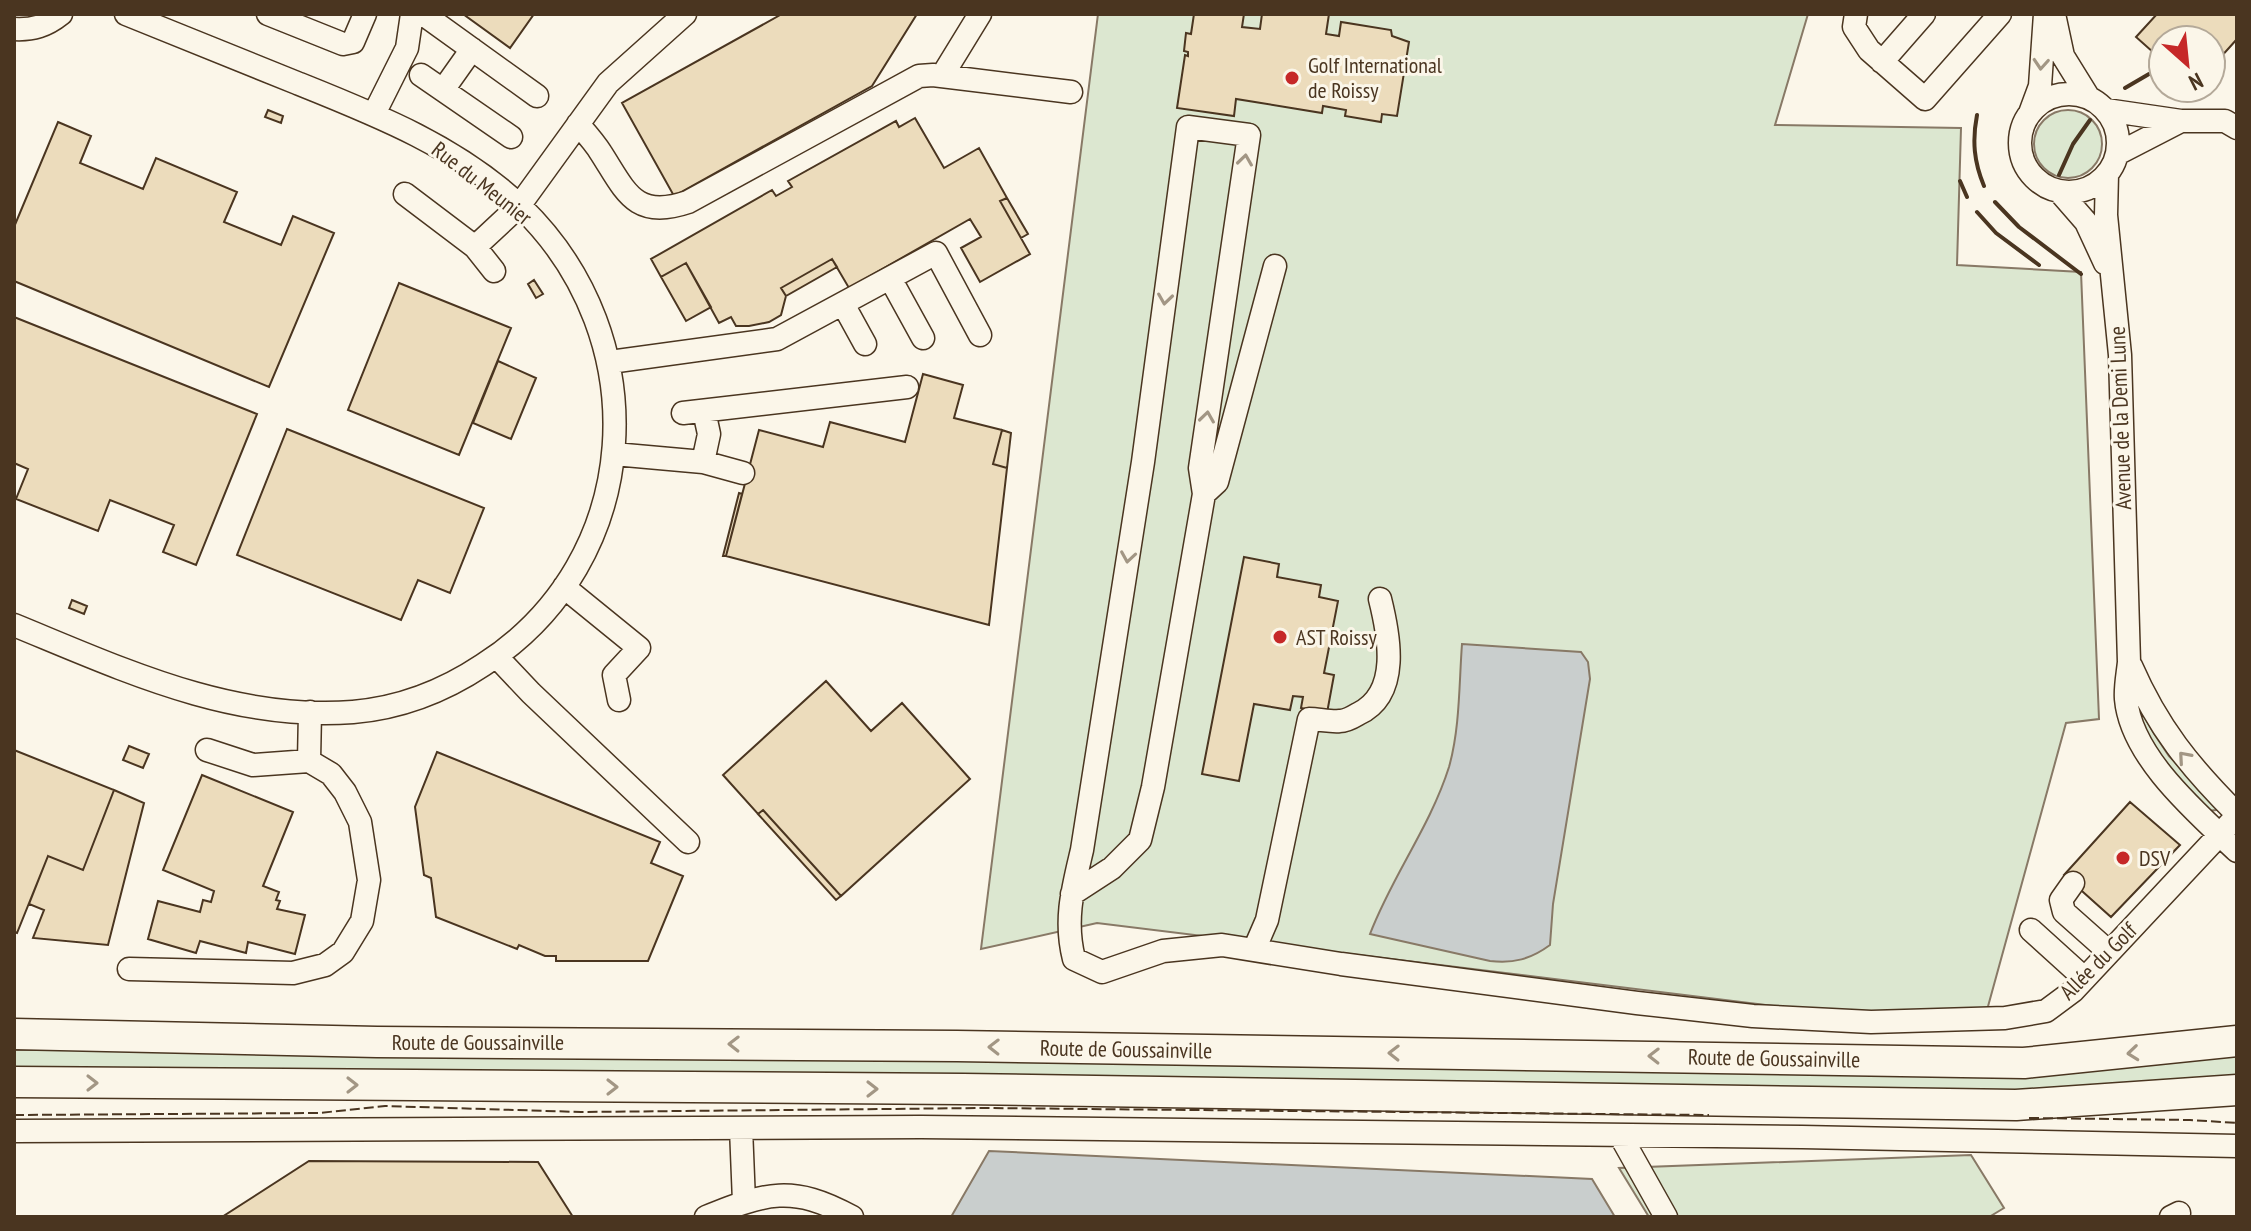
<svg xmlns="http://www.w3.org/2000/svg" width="2251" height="1231" viewBox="0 0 2251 1231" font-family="'PT Sans Narrow',sans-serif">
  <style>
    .green { fill: #dce7d0; stroke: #887966; stroke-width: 2 }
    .water { fill: #c9cecd; stroke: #887966; stroke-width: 2 }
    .building { fill: #ecdcbc; stroke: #4a3520; stroke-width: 2 }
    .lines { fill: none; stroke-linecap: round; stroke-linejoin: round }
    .minor-casing { stroke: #4a3520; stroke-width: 25 }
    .major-casing { stroke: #4a3520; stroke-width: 33 }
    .minor { stroke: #fbf6e9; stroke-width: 22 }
    .major { stroke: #fbf6e9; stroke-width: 30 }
    .fence { stroke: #4a3520; stroke-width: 2; stroke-dasharray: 10 4; stroke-linecap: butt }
    .wall { stroke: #4a3520; stroke-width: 4 }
    .oneway { stroke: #a29684 }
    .poi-dot { fill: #c62828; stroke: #fbf6e9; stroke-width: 3 }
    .labels { text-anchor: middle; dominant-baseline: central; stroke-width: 6; stroke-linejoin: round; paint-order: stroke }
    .poi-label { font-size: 22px; fill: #4a3520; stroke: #fbf6e9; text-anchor: start }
    .street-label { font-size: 22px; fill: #4a3520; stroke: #fbf6e9 }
  </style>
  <rect width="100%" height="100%" fill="#fbf6e9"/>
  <!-- green -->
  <path class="green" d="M1098,14H1808L1775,125L1961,128L1957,265L2081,272L2099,719L2066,723L1987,1010L1831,1013L1097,923L981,949Z
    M2034 144a34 34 0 1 1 68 0a34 34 0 1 1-68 0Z
    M2135,699L2153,732L2169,756L2217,806L2216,810L2208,811L2199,804L2146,737Z
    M2237,1048V1081L2049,1093L14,1074V1050Z
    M1971,1155L2004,1208L1989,1217H1649L1619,1168Z"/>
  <!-- water -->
  <path class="water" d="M1462,644L1581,652L1588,662L1590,679L1553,904L1550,945C1531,959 1513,964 1490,961L1370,934C1392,876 1430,827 1449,767C1460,728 1459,684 1462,644Z
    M989,1151L1592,1179L1615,1217H951Z"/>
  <!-- building -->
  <path class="building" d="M463,14H534L510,48Z
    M782,14H917L872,86L674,196L622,103Z
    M1194,14H1244L1242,27L1260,29L1262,14H1329L1326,34L1339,36L1341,22L1391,30L1392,36L1409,42L1397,116L1382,114L1381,122L1345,116L1346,110L1323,106L1322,113L1236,99L1234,116L1177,108L1185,55L1188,56V52L1184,51L1186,33L1191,34Z
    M2157,14H2237V39L2211,68V40H2163V61L2136,37Z
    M268,110L283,116L281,123L265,117Z
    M915,118L944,168L979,148L1007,198L1000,201L1030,254L980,282L961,248L981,237L970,219L849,288L832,259L781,288L786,296L781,315L769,322L749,326H736L731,317L719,323L686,263L661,277L651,259L772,190L776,196L792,187L788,181L896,121L899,127Z
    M58,122L91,136L80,163L143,189L156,158L237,192L224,222L281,245L293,216L334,233L269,387L14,281V227Z
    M1007,198L1028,234L1021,238L1000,201Z
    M832,259L837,267L786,296L781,288Z
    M686,263L711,307L686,321L661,277Z
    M534,280L543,294L536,298L528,284Z
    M399,283L511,328L459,455L348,410Z
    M14,317L257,414L196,565L163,552L174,525L110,500L98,531L16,499L28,469L14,463Z
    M498,361L536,378L511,439L473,423Z
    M923,374L963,385L954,418L1002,430L993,464L1007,468L989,625L726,556L759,430L823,447L830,422L905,442Z
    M287,429L484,508L450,593L418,580L401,620L237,555Z
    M1002,430L1011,433L1007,468L993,464Z
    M739,493L742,494L726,556H723Z
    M1244,557L1279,564L1277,577L1321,585L1319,597L1338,601L1324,673L1334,675L1327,713L1301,708L1303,697L1293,696L1290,710L1254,704L1239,781L1202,774Z
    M72,600L87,606L84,614L69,608Z
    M826,681L871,731L902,703L970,779L841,896L763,810L758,814L723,775Z
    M129,746L149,754L143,768L123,760Z
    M14,750L114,790L83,870L48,856L17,933L14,932Z
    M437,752L660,842L651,863L683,876L648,961H556V956H545L519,945L517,949L436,917L431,878L424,875L415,807Z
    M202,775L293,812L263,886L279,892L276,900L280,901L277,909L305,915L295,954L248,942L246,953L200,941L196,953L148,939L158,901L200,912L203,900L211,902L214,891L163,870Z
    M114,790L144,803L108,945L33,938L44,910L29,904L48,856L83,870Z
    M2130,802L2180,845L2111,917L2064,875Z
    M763,810L841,896L836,900L758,814Z
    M309,1161L538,1162L573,1217H222Z"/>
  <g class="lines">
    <!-- minor casing -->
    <g class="minor-casing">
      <path id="minor" d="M268,14L343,44L353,42L365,14
        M423,14L537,96
        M1856,14L1854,27L1869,50L1925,99L2000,14
        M2054,14L2063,56L2089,98
        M14,29C33,30 46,26 61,14
        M1882,62L1924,14
        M421,75L511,137
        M942,76L980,14
        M443,90L472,49
        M2020 143a49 49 0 1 1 98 0a49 49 0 1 1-98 0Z
        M2106,110L2181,121H2225L2237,128
        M2030,113L2040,86L2045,14
        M374,114L407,48L412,14
        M578,124C586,133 595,143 601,153C626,192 635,220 688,202L919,76L933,75L1071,92
        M2117,154L2181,121
        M2107,174L2106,215L2120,355L2129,662C2128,673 2125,687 2126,699C2131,757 2197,813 2237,851
        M2059,191L2086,222L2105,263
        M405,194L475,247
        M494,271L475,247L519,206L608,83L685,14
        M890,278L923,338
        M843,304L865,344
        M610,362L777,339L936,253L980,335
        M683,413L907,387
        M614,454L703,462L743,473
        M703,462L709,434L704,411
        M1204,494L1217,482L1275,266
        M564,587L639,648L614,675L619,700
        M14,625C124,670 231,721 353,712C400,708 444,691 483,665C645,561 657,338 521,207C458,147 377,115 297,83C240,60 183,37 126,14
        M497,657L531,693L688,842
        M2131,666C2158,728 2190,767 2237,814
        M207,750L253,765L309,761L310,712
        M2073,883L2061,900L2064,912L2109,952
        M1072,894L1112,868L1140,840L1153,787L1204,494L1200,468L1249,135L1188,127L1143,462L1082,850C1073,888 1064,920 1074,959L1102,972L1163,951L1222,945L1341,964L1637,1003L1753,1016L1871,1022L2005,1018L2046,1011L2073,991L2237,816
        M2031,930L2084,978
        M1254,950L1267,920L1309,719C1319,719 1330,722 1340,721C1346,721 1353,717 1358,714C1401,694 1389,635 1380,599
        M129,969L293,973L325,965L343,952L362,921L369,880L360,822L345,792L331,774L309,761
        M741,1128L744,1202
        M14,1131L921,1127L1802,1137L2237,1146
        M1620,1135L1666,1217
        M706,1217C766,1193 792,1184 852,1217
        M2171,1217L2179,1213"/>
    </g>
    <!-- major casing -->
    <g class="major-casing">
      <path id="major" d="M14,1034L377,1042L957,1046L2024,1063L2237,1041
        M14,1082L963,1089L2016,1105L2237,1090"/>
    </g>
    <!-- minor -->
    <use href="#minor" class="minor"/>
    <!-- major -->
    <use href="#major" class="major"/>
    <!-- fence -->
    <path class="fence" d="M14,1115L319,1113L385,1106L581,1112L985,1108L1709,1115
      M2029,1118L2190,1120L2237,1123"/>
    <!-- wall -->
    <path class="wall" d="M2125,88L2149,74
      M1977,115C1972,141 1974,162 1984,186
      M2059,175L2073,144L2090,120
      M1960,181L1967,197
      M1995,202L2019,227L2081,274
      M1977,212L1996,233L2039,265"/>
  </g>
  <!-- one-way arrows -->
  <defs><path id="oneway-chevron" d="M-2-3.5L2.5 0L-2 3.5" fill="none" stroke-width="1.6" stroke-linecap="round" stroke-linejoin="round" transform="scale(2)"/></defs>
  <g class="oneway">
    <use href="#oneway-chevron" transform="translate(2041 64) rotate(94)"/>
    <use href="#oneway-chevron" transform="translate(1245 160) rotate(-82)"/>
    <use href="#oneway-chevron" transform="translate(1165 299) rotate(98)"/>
    <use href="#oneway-chevron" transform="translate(1207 417) rotate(-82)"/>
    <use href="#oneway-chevron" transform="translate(1128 557) rotate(99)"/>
    <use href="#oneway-chevron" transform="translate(2184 757) rotate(-131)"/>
    <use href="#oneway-chevron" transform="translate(734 1044) rotate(-179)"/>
    <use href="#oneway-chevron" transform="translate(994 1047) rotate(-179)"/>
    <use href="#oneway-chevron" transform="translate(1394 1053) rotate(-179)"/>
    <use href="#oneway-chevron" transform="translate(2133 1053) rotate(174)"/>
    <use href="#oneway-chevron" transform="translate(1654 1056) rotate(-179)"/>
    <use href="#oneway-chevron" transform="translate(92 1083)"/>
    <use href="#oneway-chevron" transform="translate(352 1085)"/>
    <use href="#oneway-chevron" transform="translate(612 1087)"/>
    <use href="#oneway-chevron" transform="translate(872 1089)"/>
  </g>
  <!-- markers -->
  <g class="poi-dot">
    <circle cx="1292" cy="78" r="8"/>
    <circle cx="1280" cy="637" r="8"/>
    <circle cx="2123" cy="858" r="8"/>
  </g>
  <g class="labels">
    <!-- poi labels -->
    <g class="poi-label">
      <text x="1308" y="65">Golf International<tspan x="1308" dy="25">de Roissy</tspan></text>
      <text x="1296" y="637">AST Roissy</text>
      <text x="2139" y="858">DSV</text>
    </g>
    <!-- street labels -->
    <g class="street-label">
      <text transform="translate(482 183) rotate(38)">Rue du Meunier</text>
      <text transform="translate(2120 418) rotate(-92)">Avenue de la Demi Lune</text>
      <text transform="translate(2098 961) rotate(-45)">Allée du Golf</text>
      <text x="478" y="1042">Route de Goussainville</text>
      <text transform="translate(1126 1049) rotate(1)">Route de Goussainville</text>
      <text transform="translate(1774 1058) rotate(1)">Route de Goussainville</text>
    </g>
  </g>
  <!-- border -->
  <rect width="2251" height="1231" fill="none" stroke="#4a3520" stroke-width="32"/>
  <!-- north arrow -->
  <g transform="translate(2187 64) rotate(153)"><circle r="38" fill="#fbf6e9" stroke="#b4a999" stroke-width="2"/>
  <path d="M0-6L14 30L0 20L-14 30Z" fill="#c62828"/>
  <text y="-12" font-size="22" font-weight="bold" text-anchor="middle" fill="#4a3520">N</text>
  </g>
</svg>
